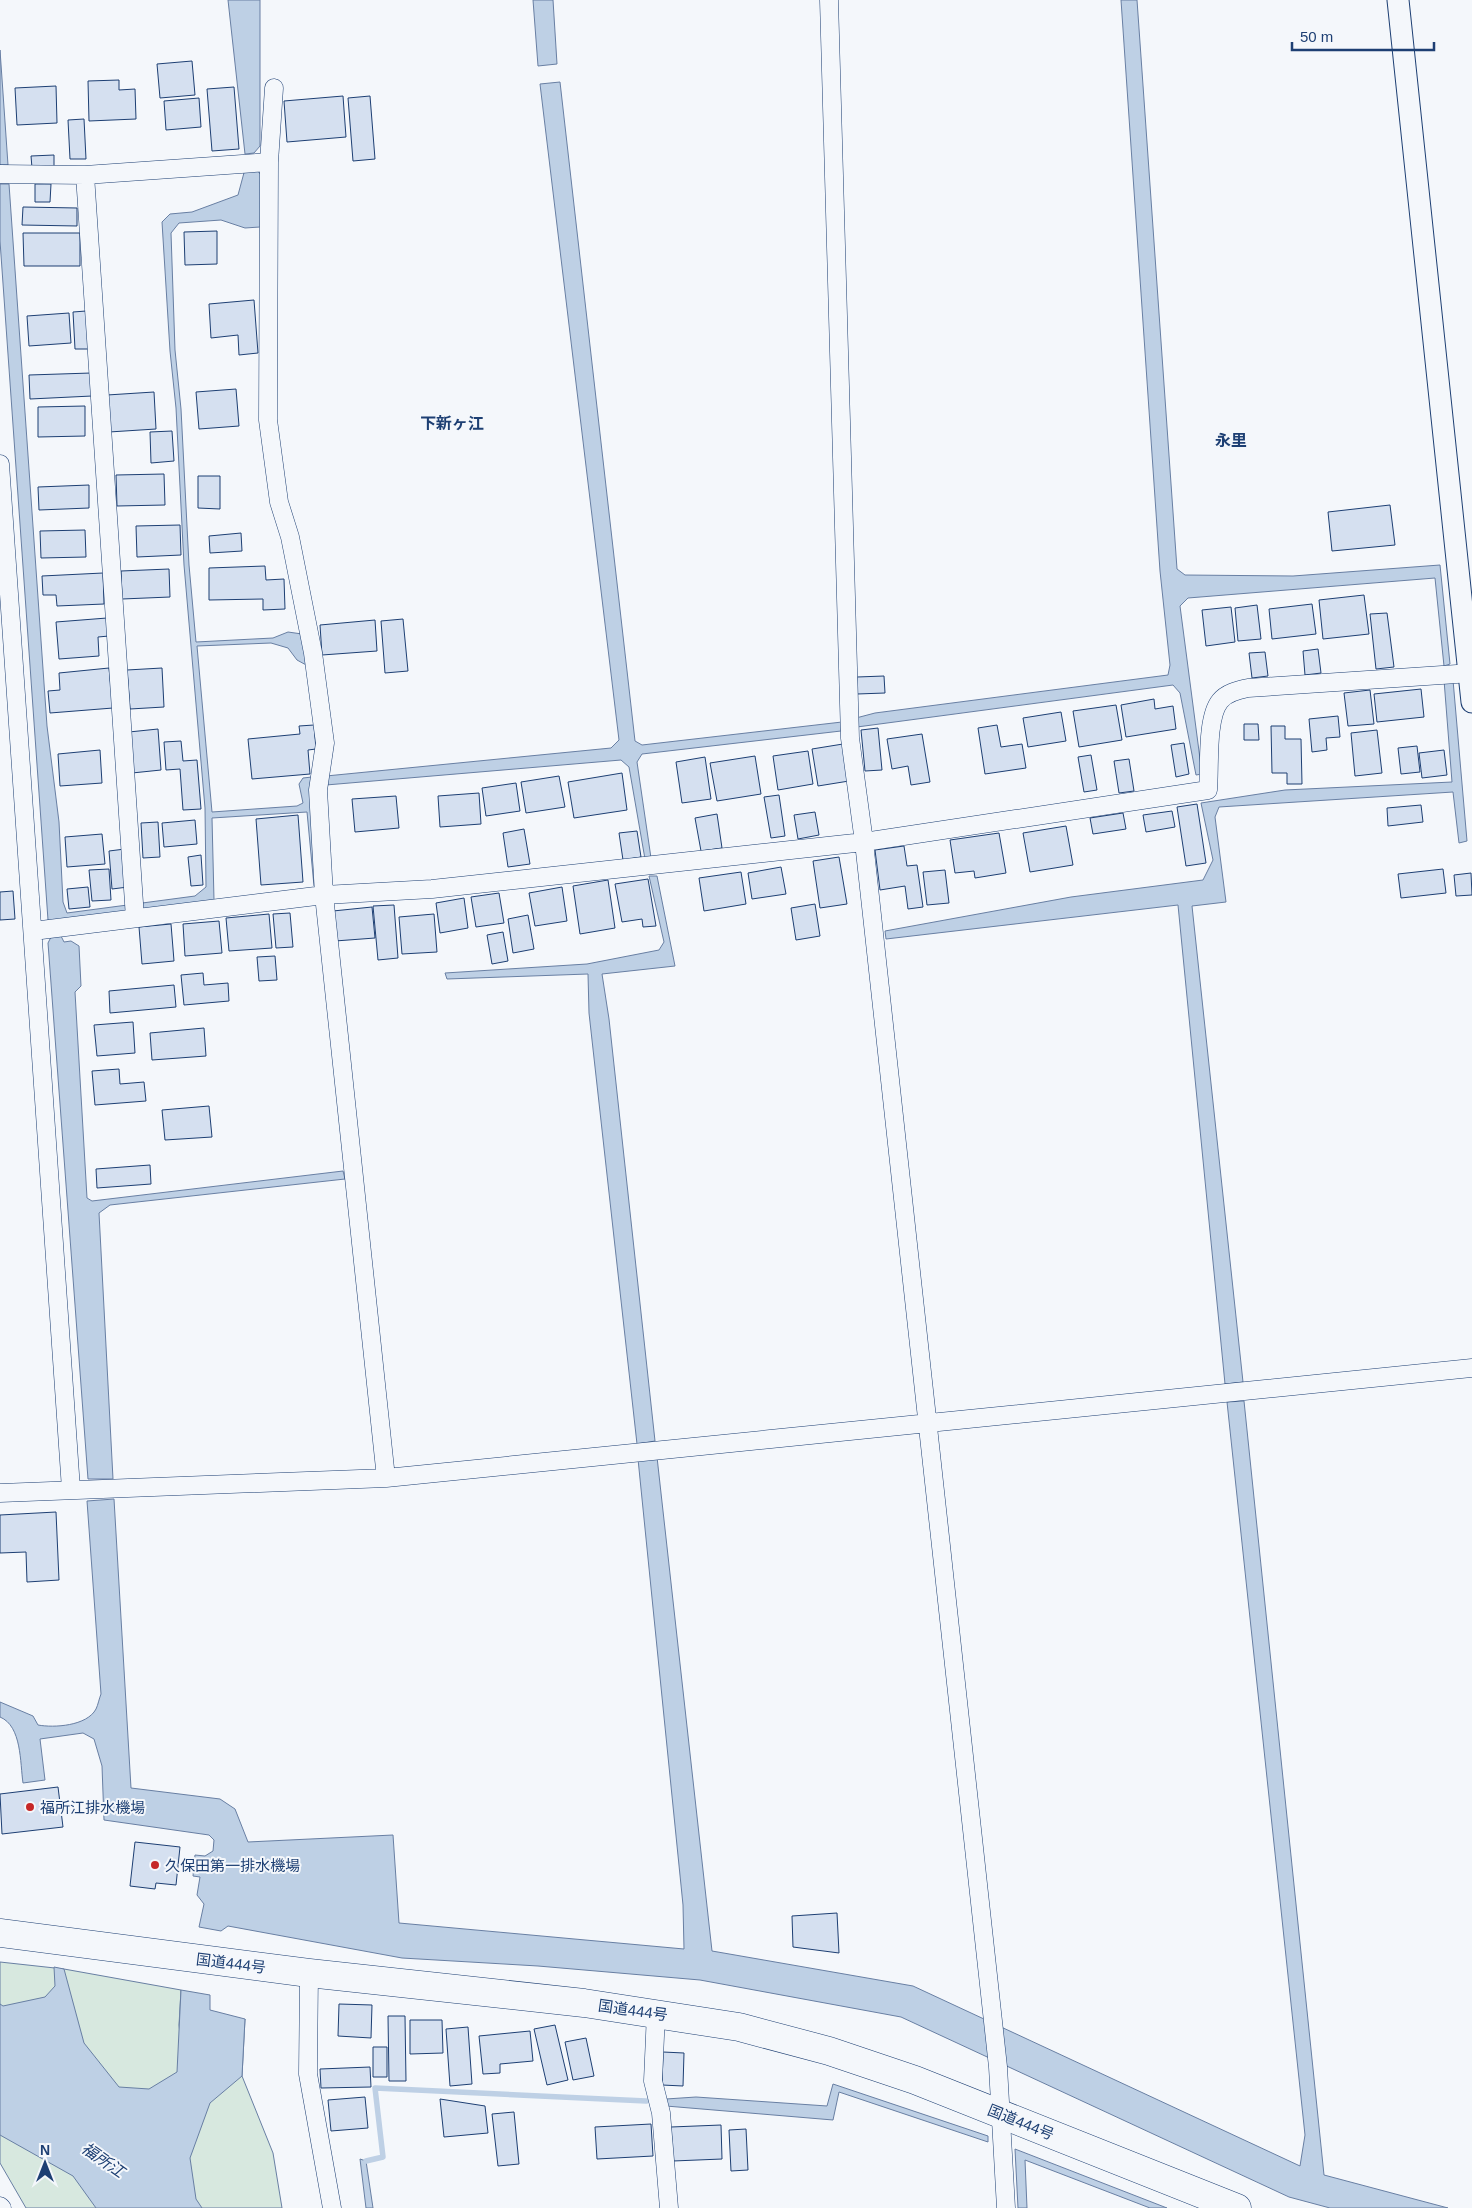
<svg xmlns="http://www.w3.org/2000/svg" width="1472" height="2208" viewBox="0 0 1472 2208" font-family="Arial,'Noto Sans JP',sans-serif">
  <style>
    .green { fill: #d7e8df; stroke: #687fa3 }
    .water { fill: #bed0e5; stroke: #687fa3 }
    .lines { fill: none; stroke-linecap: round; stroke-linejoin: round }
    .stream { stroke: #bed0e5; stroke-width: 5.5 }
    .building { fill: #d5e0f0; stroke: #1d3f73 }
    .minor-casing { stroke: #1d3f73; stroke-width: 19 }
    .tertiary-casing { stroke: #1d3f73; stroke-width: 23 }
    .trunk-casing { stroke: #1d3f73; stroke-width: 29 }
    .minor { stroke: #f4f7fb; stroke-width: 18 }
    .tertiary { stroke: #f4f7fb; stroke-width: 21 }
    .trunk { stroke: #f4f7fb; stroke-width: 28 }
    .poi-dot { fill: #c62828; stroke: #f4f7fb; stroke-width: 2 }
    .labels { text-anchor: middle; dominant-baseline: central; stroke-width: 4; stroke-linejoin: round; paint-order: stroke }
    .poi-label { font-size: 15px; fill: #1d3f73; stroke: #f4f7fb; text-anchor: start }
    .street-label { font-size: 15px; fill: #1d3f73; stroke: #f4f7fb }
    .neighbourhood-label { font-size: 16px; font-weight: bold; fill: #1d3f73; stroke: #f4f7fb }
    .water-label { font-size: 16px; font-style: italic; fill: #1d3f73; stroke: #f4f7fb }
  </style>
  <rect width="100%" height="100%" fill="#f4f7fb"/>
  <!-- green -->
  <path class="green" d="M0,1962L64,1969L181,1990L179,2025L185,2077L149,2139L0,2061Z
    M245,2019L242,2076L273,2153L282,2208H186L176,2165Z
    M0,2125L125,2208H26L0,2163Z"/>
  <!-- water -->
  <path class="water" d="M228,0H260V146L254,153L245,154Z
    M533,0H553L557,64L538,66Z
    M1121,0H1137L1177,569L1185,575L1293,576L1440,565L1450,664L1444,666L1435,578L1188,598L1180,606L1202,774L1196,775L1180,693L1173,685L857,727L856,718L875,713L1168,675L1170,665L1160,571Z
    M0,50L8,165H0Z
    M560,82L635,741L642,745L842,722L841,731L642,754L637,762L651,858L645,859L629,767L621,760L326,785V776L611,748L619,740L540,84Z
    M245,169H256L262,176L260,227L245,228L221,220L179,223L171,233L175,350L181,409L189,565L196,642L273,638L288,632L302,634L308,666L297,660L288,648L271,643L197,646L212,812L297,806L303,803L299,784L303,778L312,777L318,883L314,886L307,812L212,818L214,900L52,923L48,920L0,241V184H9L47,726L59,822L63,902L67,913L195,896L206,887L205,808L184,565L176,408L170,351L162,222L170,214L192,212L238,195Z
    M1444,680H1453L1467,841L1459,843L1453,792L1219,807L1215,817L1226,902L1192,906L1243,1382L1225,1384L1178,905L886,939L885,931L1071,897L1203,880L1213,860L1201,803L1285,790L1452,782Z
    M649,876H657L675,966L602,974L609,1019L655,1441L637,1444L589,1013L588,974L447,979L445,973L587,964L659,950L664,942Z
    M60,934L64,942L71,941L79,946L81,986L75,992L87,1198L92,1201L343,1171L345,1179L110,1205L99,1213L113,1479H88L48,943L52,935Z
    M1244,1401L1324,2175L1448,2208H1330L1289,2197L901,2017L700,1980L538,1966L402,1958L228,1926L221,1931L199,1927L204,1904L197,1895L200,1877L193,1876L195,1855L205,1856L213,1851L214,1840L209,1835L104,1820L102,1766L94,1739L83,1733L40,1739L45,1780L23,1783C20,1763 22,1726 0,1717V1702L33,1716L38,1725C54,1728 87,1726 96,1709C98,1705 99,1699 101,1694L87,1501L114,1499L131,1788L220,1799L235,1809L248,1842L393,1835L399,1923L684,1949L683,1905L638,1459L657,1457L712,1951L913,1986L1300,2166L1305,2135L1227,1402Z
    M54,1967L64,1969L84,2043L119,2087L149,2089L177,2072L181,1990L210,1995V2010L245,2019L242,2076L210,2103L190,2158L196,2199L202,2208H96L73,2176L0,2135V2004L3,2006L45,1997L55,1986Z
    M833,2084L988,2136V2142L839,2092L833,2120L666,2106V2099L696,2097L827,2106Z
    M1015,2149L1167,2208H1150L1025,2160L1027,2208H1018Z
    M360,2159L366,2161L373,2208H366Z"/>
  <g class="lines">
    <!-- stream -->
    <path class="stream" d="M366,2161L383,2157L375,2088L646,2101"/>
  </g>
  <!-- building -->
  <path class="building" d="M192,61L195,95L160,98L157,64Z
    M119,80V90L135,89L136,119L89,121L88,81Z
    M56,86L57,123L17,125L15,88Z
    M234,87L239,149L212,151L207,89Z
    M343,96L346,137L287,142L284,101Z
    M370,96L375,159L353,161L348,98Z
    M199,98L201,127L166,130L164,101Z
    M84,119L86,159H70L68,120Z
    M54,155V167L32,168L31,156Z
    M35,184H51L50,202H35Z
    M23,207L77,208V226L22,225Z
    M217,231V264L185,265L184,232Z
    M23,233H80V266H24Z
    M254,300L258,353L239,355L238,335L211,338L209,304Z
    M86,311L89,349H75L73,312Z
    M69,313L71,343L29,346L27,316Z
    M91,373L92,396L30,399L29,375Z
    M236,389L239,426L199,429L196,392Z
    M154,392L156,429L109,432L107,395Z
    M85,406V436L38,437V407Z
    M172,431L174,461L151,463L150,432Z
    M164,474L165,505L117,506L116,475Z
    M198,476H220V509L198,508Z
    M89,485V508L39,510L38,487Z
    M1390,505L1395,545L1332,551L1328,512Z
    M180,525L181,555L137,557L136,526Z
    M85,530L86,557L41,558L40,531Z
    M241,533L242,551L210,553L209,536Z
    M265,566L266,580L284,579L285,609L263,610V599L209,600V568Z
    M169,569L170,597L122,599L121,571Z
    M103,573L104,604L57,606L56,595H43L42,576Z
    M1364,595L1369,634L1323,639L1319,600Z
    M1312,604L1316,634L1272,639L1269,609Z
    M1257,605L1261,639L1238,641L1235,608Z
    M1231,607L1235,642L1206,646L1202,610Z
    M1387,613L1394,667L1376,669L1370,614Z
    M107,618L109,636L98,637L99,656L59,659L56,622Z
    M403,619L408,671L385,673L381,621Z
    M375,620L377,651L322,655L320,625Z
    M1318,649L1321,673L1305,675L1303,651Z
    M1265,652L1268,676L1252,678L1249,653Z
    M109,668L113,708L50,713L48,691L60,690L59,673Z
    M162,668L164,707L130,709L127,670Z
    M884,676L885,693L857,694V677Z
    M1421,689L1424,717L1377,722L1374,694Z
    M1370,690L1374,724L1348,726L1344,693Z
    M1154,699L1155,709L1173,706L1176,729L1126,737L1121,705Z
    M1116,705L1122,740L1079,747L1073,711Z
    M1061,712L1066,741L1028,747L1023,718Z
    M1338,716L1340,737L1326,738L1327,750L1312,752L1309,719Z
    M1244,724H1258L1259,740H1244Z
    M314,725L316,749L308,750L310,774L252,779L248,739L300,734L299,726Z
    M997,725L1001,747L1022,744L1026,768L985,774L978,728Z
    M1271,726H1285V739H1301L1302,784H1287V773H1272Z
    M878,728L882,770L865,771L861,730Z
    M158,729L161,770L132,773L129,732Z
    M1377,730L1382,773L1355,776L1351,733Z
    M922,734L930,782L911,785L908,766L892,769L887,739Z
    M181,741L183,761L197,760L201,809L183,810L180,769L166,770L164,742Z
    M1184,743L1189,774L1176,777L1171,745Z
    M843,744L849,781L818,786L812,749Z
    M1417,746L1420,772L1401,774L1398,748Z
    M100,750L102,783L60,786L58,754Z
    M1444,750L1447,775L1422,778L1419,753Z
    M808,751L813,784L778,790L773,756Z
    M1091,755L1097,790L1084,792L1078,757Z
    M755,756L761,794L717,801L710,763Z
    M705,757L711,799L682,803L676,762Z
    M1129,759L1134,791L1119,793L1114,761Z
    M622,773L627,810L574,818L568,782Z
    M559,776L565,807L526,813L521,782Z
    M516,783L520,811L486,816L482,788Z
    M479,793L481,824L440,827L438,796Z
    M779,795L785,836L771,838L764,797Z
    M396,796L399,828L355,832L352,799Z
    M1197,804L1206,863L1186,866L1177,807Z
    M1421,805L1423,822L1388,826L1387,808Z
    M1172,811L1175,827L1146,832L1143,815Z
    M815,812L819,835L798,839L794,815Z
    M1123,813L1126,829L1093,834L1090,818Z
    M717,814L722,848L701,851L695,818Z
    M298,815L303,882L261,885L256,819Z
    M195,820L197,844L164,847L162,823Z
    M158,822L160,857L143,858L141,823Z
    M1066,826L1073,865L1030,872L1023,833Z
    M524,829L530,864L508,867L503,833Z
    M637,831L641,857L623,860L619,833Z
    M999,833L1006,873L975,878L974,871L955,873L950,840Z
    M102,834L105,864L67,867L65,837Z
    M904,846L907,866L917,865L923,907L908,909L905,886L880,890L875,850Z
    M125,849L128,887L112,889L109,851Z
    M201,855L203,885L191,886L188,857Z
    M839,857L847,904L820,908L813,861Z
    M781,867L786,894L752,899L748,873Z
    M109,869L111,900L92,901L89,870Z
    M1443,869L1446,893L1401,898L1398,874Z
    M945,870L949,903L927,905L923,872Z
    M741,872L746,904L704,911L699,878Z
    M1471,873L1472,895L1456,896L1454,875Z
    M648,879L656,926L643,927L642,919L622,922L615,884Z
    M608,880L615,928L580,934L573,886Z
    M88,887L90,907L69,909L67,889Z
    M562,887L567,921L535,926L529,893Z
    M13,891L15,919L0,920V892Z
    M499,893L504,923L476,927L471,897Z
    M464,898L468,928L440,933L436,903Z
    M815,904L820,936L796,940L791,908Z
    M394,905L398,958L378,960L373,906Z
    M372,907L375,938L335,941L333,911Z
    M290,913L293,947L276,948L273,914Z
    M269,914L272,948L229,951L226,918Z
    M434,914L437,952L402,954L399,917Z
    M528,915L534,949L513,953L508,919Z
    M219,921L222,953L185,956L183,924Z
    M171,924L174,961L142,964L139,927Z
    M503,932L508,961L492,964L487,935Z
    M275,956L277,980L259,981L257,957Z
    M203,973L204,985L228,983L229,1001L184,1005L181,975Z
    M174,985L176,1007L110,1013L109,991Z
    M133,1022L135,1053L97,1056L94,1025Z
    M204,1028L206,1056L152,1060L150,1033Z
    M119,1069L120,1084L144,1082L146,1101L95,1105L92,1071Z
    M209,1106L212,1137L165,1140L162,1110Z
    M150,1165L151,1184L97,1188L96,1169Z
    M56,1512L59,1580L27,1582L26,1552L0,1553V1515Z
    M58,1787L63,1827L2,1834L0,1794Z
    M135,1842L180,1847L176,1885L156,1883L155,1889L130,1886Z
    M837,1913L839,1953L793,1947L792,1916Z
    M339,2004L372,2005L371,2038L338,2036Z
    M388,2016H405L406,2081H389Z
    M410,2020H442L443,2053L410,2054Z
    M555,2025L568,2080L547,2085L534,2029Z
    M468,2027L472,2084L450,2086L446,2029Z
    M530,2031L533,2061L500,2064V2073L483,2074L479,2036Z
    M586,2038L594,2076L573,2080L565,2042Z
    M373,2047H387V2077H373Z
    M663,2052L684,2053L683,2086L662,2085Z
    M370,2067L371,2087L321,2088L320,2069Z
    M365,2097L368,2128L331,2131L328,2100Z
    M440,2099L485,2106L488,2133L444,2137Z
    M514,2112L519,2164L498,2166L492,2114Z
    M651,2124L653,2156L597,2159L595,2127Z
    M721,2125L722,2159L673,2161L671,2127Z
    M746,2129L748,2170L731,2171L729,2130Z"/>
  <g class="lines">
    <!-- minor casing -->
    <g class="minor-casing">
      <path id="minor" d="M829,0L850,738L864,842L998,2067L1006,2208
        M274,88L269,162L268,420L279,502L290,537L313,653L325,743L318,790L324,895L386,1478
        M0,174L85,175L269,162
        M85,175L135,918
        M0,464L71,1489
        M33,931L324,895L432,889L864,842L1208,790C1210,768 1206,718 1220,701C1226,693 1238,690 1248,688L1472,673
        M0,1493L386,1478L1472,1368
        M309,1973L308,2074L332,2208
        M656,2013L653,2081L661,2113L669,2208
        M0,2206L2,2208"/>
    </g>
    <!-- tertiary casing -->
    <g class="tertiary-casing">
      <path id="tertiary" d="M1398,0L1472,702"/>
    </g>
    <!-- trunk casing -->
    <g class="trunk-casing">
      <path id="trunk" d="M0,1933L309,1973L584,2003L739,2027L829,2051L915,2080L1237,2208"/>
    </g>
    <!-- minor -->
    <use href="#minor" class="minor"/>
    <!-- tertiary -->
    <use href="#tertiary" class="tertiary"/>
    <!-- trunk -->
    <use href="#trunk" class="trunk"/>
  </g>
  <!-- markers -->
  <g class="poi-dot">
    <circle cx="30" cy="1807" r="5"/>
    <circle cx="155" cy="1865" r="5"/>
  </g>
  <g class="labels">
    <!-- poi labels -->
    <g class="poi-label">
      <text x="40" y="1807">福所江排水機場</text>
      <text x="165" y="1865">久保田第一排水機場</text>
    </g>
    <!-- street labels -->
    <g class="street-label">
      <text transform="translate(231 1963) rotate(7)">国道444号</text>
      <text transform="translate(633 2010) rotate(8)">国道444号</text>
      <text transform="translate(1021 2122) rotate(22)">国道444号</text>
    </g>
    <!-- neighbourhood labels -->
    <g class="neighbourhood-label">
      <text x="452" y="423">下新ヶ江</text>
      <text x="1231" y="440">永里</text>
    </g>
    <!-- water labels -->
    <g class="water-label">
      <text transform="translate(103 2160) rotate(35)">福所江</text>
    </g>
  </g>
  <!-- north arrow -->
  <g transform="translate(45 2163)" stroke="#f4f7fb" stroke-width="4" paint-order="stroke">
  <path d="M0-4L9 19L0 12L-9 19Z" fill="#1d3f73"/>
  <text y="-8" font-size="14" font-weight="bold" text-anchor="middle" fill="#1d3f73">N</text>
  </g>
  <!-- scale -->
  <path d="M1292 42v8h142v-8" fill="none" stroke="#1d3f73" stroke-width="2.5"/>
  <text x="1300" y="42" font-size="15" fill="#1d3f73" stroke="#f4f7fb" stroke-width="4" paint-order="stroke">50 m</text>
</svg>
